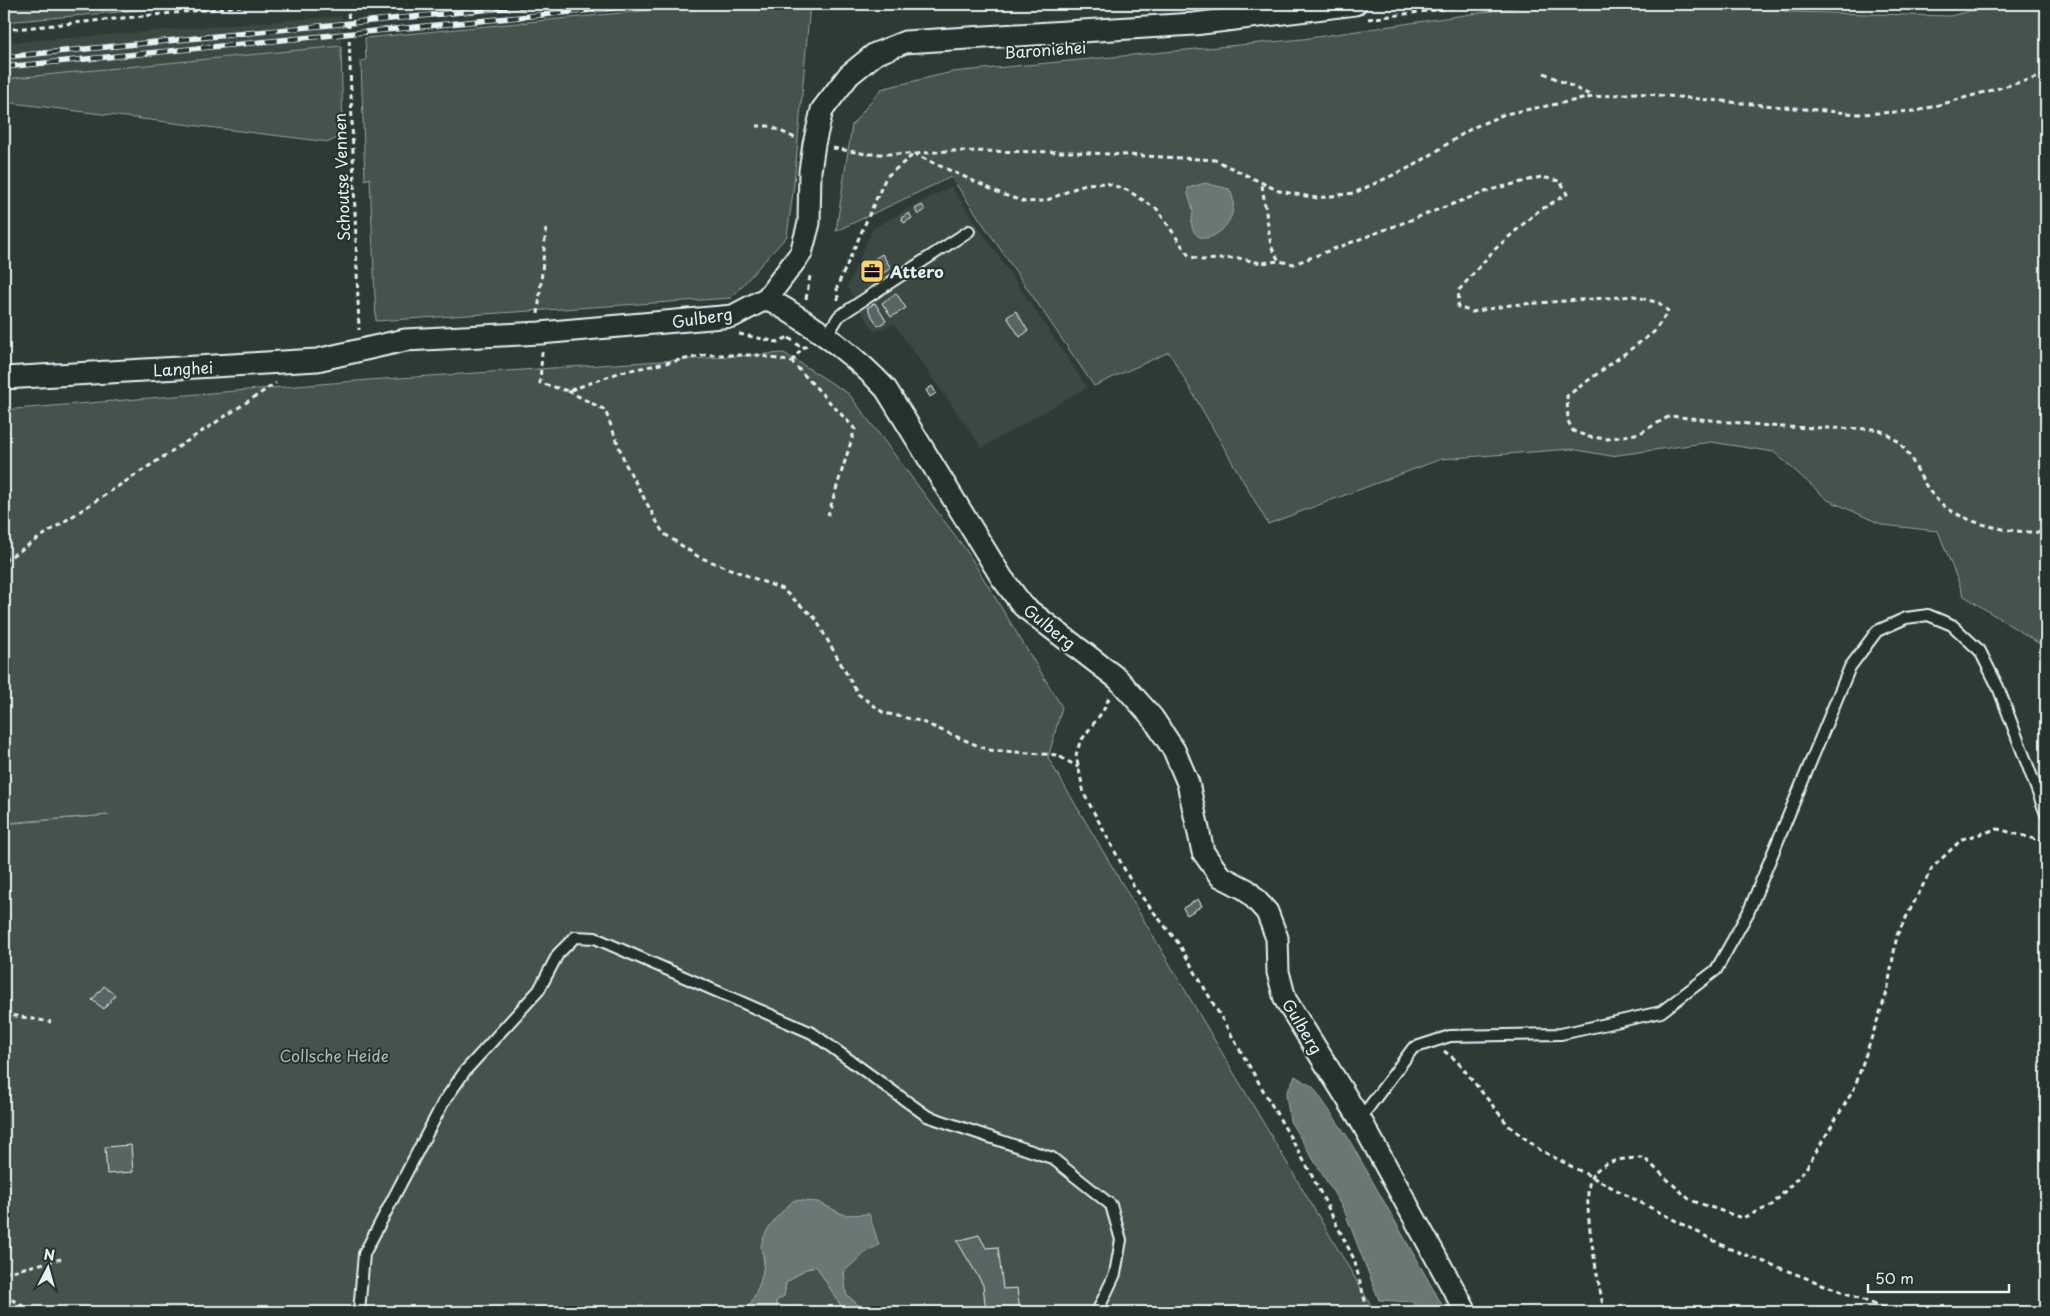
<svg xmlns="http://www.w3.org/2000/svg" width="2050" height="1316" viewBox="0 0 2050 1316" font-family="'Playpen Sans',sans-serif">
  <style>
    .built { fill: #3b4843 }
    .green { fill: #45524e; stroke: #96a2a3 }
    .water { fill: #6b7775; stroke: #9da8a9 }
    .building { fill: #596563; stroke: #e8f1f8 }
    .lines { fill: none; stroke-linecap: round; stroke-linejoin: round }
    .service-casing { stroke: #e8f1f8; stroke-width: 14 }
    .minor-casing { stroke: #e8f1f8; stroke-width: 25 }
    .path { stroke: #e8f1f8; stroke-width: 3; stroke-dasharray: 5 4; stroke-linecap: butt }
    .service { stroke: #26332d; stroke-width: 10 }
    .minor { stroke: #26332d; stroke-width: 21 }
    .rail-casing { stroke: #e8f1f8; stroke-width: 5.5 }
    .rail { stroke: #26332d; stroke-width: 4; stroke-dasharray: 11; stroke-linecap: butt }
    .labels { text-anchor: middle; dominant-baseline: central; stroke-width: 4; stroke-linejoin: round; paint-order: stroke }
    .street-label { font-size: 16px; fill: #e8f1f8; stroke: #26332d }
    .poi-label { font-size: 16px; font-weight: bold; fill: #e8f1f8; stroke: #26332d; text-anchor: start }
    .park-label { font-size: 16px; fill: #afb9bc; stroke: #26332d }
  </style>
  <rect width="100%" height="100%" fill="#2e3b35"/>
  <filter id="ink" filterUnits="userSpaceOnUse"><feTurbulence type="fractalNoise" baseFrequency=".02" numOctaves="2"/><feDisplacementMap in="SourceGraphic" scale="10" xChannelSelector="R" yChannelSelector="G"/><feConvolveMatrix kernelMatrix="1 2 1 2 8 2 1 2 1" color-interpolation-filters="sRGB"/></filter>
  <g filter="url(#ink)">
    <!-- built -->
    <path class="built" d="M342,16L341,46L4,79V43Z
      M951,186L1087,387L982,448L894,324L874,332L847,287L873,228Z"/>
    <!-- green -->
    <path class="green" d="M4,4H212L4,22Z
      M713,4H810L794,184L787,236L731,298L376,321L370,178L365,180L361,61L366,60L365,38Z
      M1539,4H1751L1789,12L1950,16L1998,4H2046V648L1964,596L1938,531L1883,525L1828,500L1774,452L1711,442L1611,456L1571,449L1441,459L1268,524L1169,352L1094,386L951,177L836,231L852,125L881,89L952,72L1303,39Z
      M341,46L343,135L329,142L4,102V79Z
      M784,353L849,394L966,550L1062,707L1048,758L1375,1312H899L894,1305L871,1312L859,1306L846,1294L844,1271L864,1253L878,1245L844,1215L818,1202L761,1248C769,1271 757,1292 746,1312H4V824L109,815L4,823V410L369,380Z
      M816,1266L845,1312H777L776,1301L784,1296L786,1283L804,1270Z"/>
    <!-- water -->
    <path class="water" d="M1205,183L1229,189C1248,219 1201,257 1192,227C1191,222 1193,216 1193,211C1192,202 1187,198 1188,188Z
      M1295,1076L1313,1087L1347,1136L1446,1312H1418L1413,1302L1379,1300L1344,1210L1290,1121L1286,1094Z
      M794,1200L818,1202L844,1215L869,1214L879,1245L864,1253L844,1272L846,1294L859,1306L871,1312H845L816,1266L804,1270L786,1283L784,1296L776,1301L777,1312H746C755,1296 763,1280 764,1262C765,1256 761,1252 761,1247C764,1228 781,1212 794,1200Z"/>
    <!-- building -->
    <path class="building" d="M922,205L925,210L918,215L915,209Z
      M909,213L912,218L904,223L901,218Z
      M882,254L891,268L870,282L861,268Z
      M896,293L906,308L891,317L882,303Z
      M875,303L886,321L878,326L867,308Z
      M1016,311L1028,331L1020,337L1007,317Z
      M932,386L936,393L930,397L926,390Z
      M1198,899L1202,906L1187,915L1183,908Z
      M104,986L115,995L104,1009L92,1000Z
      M131,1145L133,1172L107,1174L105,1147Z
      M979,1235L986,1248L998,1247L1003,1289L1017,1288L1020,1312H986L983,1285L957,1241Z"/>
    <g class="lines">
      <!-- service casing -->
      <g class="service-casing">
        <path id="service" d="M826,337L839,316L969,231
          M1360,1119L1413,1048L1450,1036L1561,1034L1661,1012L1716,970L1748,913L1850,667L1877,631L1906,618L1928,615L1952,625L1980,651L1998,687L2046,814
          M359,1312L364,1254L443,1103L465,1071L539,990L558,954L575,937L595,938L812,1033L927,1116L1052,1158L1111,1205L1121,1240L1115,1274L1097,1312"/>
      </g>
      <!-- minor casing -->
      <g class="minor-casing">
        <path id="minor" d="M767,298C810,323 852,352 886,389L1002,578L1023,606L1118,679L1152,717L1174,750L1188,783L1203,852L1220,876L1247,890L1267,912L1277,938L1278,972L1285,999L1360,1119L1466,1312
          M4,378L317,360L405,340L540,333L733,316L767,298L801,253L809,223L810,171L814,144L822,110L849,75L875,54L905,42L1194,24L1355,4"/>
      </g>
      <!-- path -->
      <path class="path" d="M348,4L359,330
        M1823,4H1926
        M1368,19L1479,4
        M4,30L263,4
        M1544,73L1592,96
        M756,126H770L795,138
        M833,148L866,154H914L1004,195L1025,202L1045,201L1085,184L1106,183L1127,190L1157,209L1189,256L1202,260L1238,258L1261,263L1279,261
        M1262,185L1271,246L1279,261L1294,264L1490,190L1541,177L1560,181L1567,194L1537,212L1494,250L1459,290L1458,307L1472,312L1510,305L1634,296L1659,303L1668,311L1654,332L1567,396L1568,421L1573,431L1589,437L1608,439L1640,433L1670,416L1780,427L1876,429C1912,442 1911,467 1932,494C1954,523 2011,534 2046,532
        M806,299L810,276
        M838,300L837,287L886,177L914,154L948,151L1071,152L1215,160L1279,191L1317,198L1354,193L1415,165L1472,128L1505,114L1593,97L1636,93L1858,114L1917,111L2046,75
        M538,314L546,229
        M739,334L777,342L791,336
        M789,338L802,348
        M542,352L540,383L568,391L621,372L706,355H757L792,362L855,429L828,515
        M792,362L802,348L807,346
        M568,391L605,410L626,465L663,533L699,557L782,589L815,618L858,694L884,713L920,721L988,750L1057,755L1078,767
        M4,561L276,383
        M1109,698L1103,711L1080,742L1076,755L1084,794L1134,887L1179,944L1308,1168L1354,1259L1368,1312
        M4,1014L51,1022
        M1444,1051L1457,1061L1509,1126L1540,1150L1728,1248L1895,1312
        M4,1273L61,1259
        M4,1295L33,1312
        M1604,1312C1600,1285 1579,1197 1592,1176C1603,1159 1627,1158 1644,1158L1690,1200L1742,1218L1771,1206L1805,1170L1854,1089L1887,992L1897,935L1932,868L1962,839L1998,829L2046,842"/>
      <!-- service -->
      <use href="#service" class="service"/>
      <!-- minor -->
      <use href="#minor" class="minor"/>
      <!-- rail casing -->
      <g class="rail-casing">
        <path id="rail" d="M4,57L543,4
          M4,67L654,4"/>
      </g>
      <!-- rail -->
      <use href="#rail" class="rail"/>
    </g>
  </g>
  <!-- icons -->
  <defs>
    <g id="office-square" transform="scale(1.25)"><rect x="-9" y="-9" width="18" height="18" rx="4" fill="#ffd166" stroke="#26332d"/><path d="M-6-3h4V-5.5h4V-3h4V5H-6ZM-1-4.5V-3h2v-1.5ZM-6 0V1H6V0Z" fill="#111"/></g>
  </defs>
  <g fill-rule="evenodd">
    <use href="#office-square" x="872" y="271"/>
  </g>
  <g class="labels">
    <!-- street labels -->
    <g class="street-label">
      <text transform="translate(1045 49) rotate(-4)">Baroniehei</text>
      <text transform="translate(341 177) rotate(-92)">Schoutse Vennen</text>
      <text transform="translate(702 317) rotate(-8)">Gulberg</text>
      <text transform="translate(183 368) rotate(-3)">Langhei</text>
      <text transform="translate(1050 626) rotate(39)">Gulberg</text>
      <text transform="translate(1303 1026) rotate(59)">Gulberg</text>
    </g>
    <!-- poi labels -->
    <g class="poi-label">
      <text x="890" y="271">Attero</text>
    </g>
    <!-- park labels -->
    <g class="park-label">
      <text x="334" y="1055">Collsche Heide</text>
    </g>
  </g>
  <!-- margin -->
  <rect width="2050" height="1316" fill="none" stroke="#26332d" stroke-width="20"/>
  <rect x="10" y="10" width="2030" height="1296" fill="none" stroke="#e8f1f8" stroke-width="2" filter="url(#ink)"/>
  <!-- north arrow -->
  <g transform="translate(48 1268) rotate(6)" stroke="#26332d" stroke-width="4" paint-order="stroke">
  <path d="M0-4L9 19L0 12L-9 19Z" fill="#e8f1f8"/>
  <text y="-8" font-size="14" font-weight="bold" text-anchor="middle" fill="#e8f1f8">N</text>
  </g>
  <!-- scale -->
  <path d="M1868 1284v8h141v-8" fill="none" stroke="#e8f1f8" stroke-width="2.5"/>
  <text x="1875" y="1284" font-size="15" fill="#e8f1f8" stroke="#26332d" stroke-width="4" paint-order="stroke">50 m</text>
</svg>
